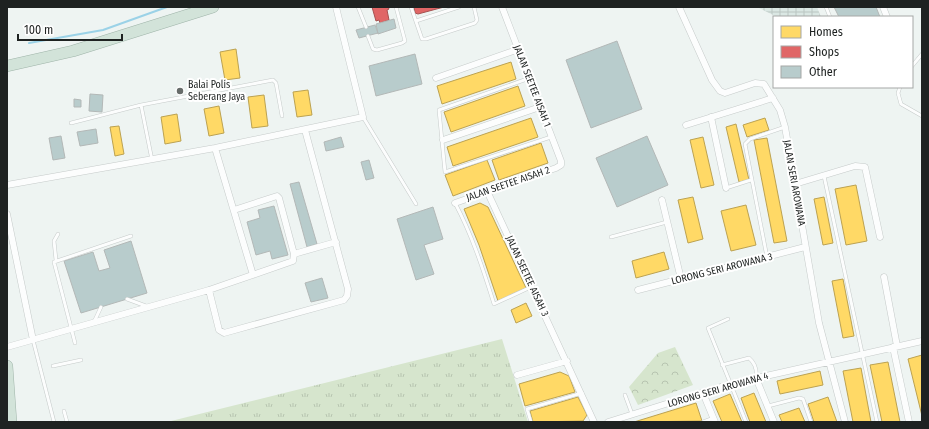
<svg xmlns="http://www.w3.org/2000/svg" width="929" height="429" viewBox="0 0 929 429" font-family="'Fira Sans Condensed',sans-serif">
  <style>
    .industrial { fill: url(#industrial-grid) }
    .grass { fill: url(#grass-tufts) }
    .park { fill: url(#park-crowns) }
    .homes { fill: #ffd966; stroke: #bca251 }
    .shops { fill: #e06666; stroke: #a65251 }
    .lines { fill: none; stroke-linecap: round; stroke-linejoin: round }
    .stream { stroke: #9bd2e7; stroke-width: 2 }
    .building { fill: #b8cccc; stroke: #b3b8b7 }
    .lane-casing { stroke: #c6cbca; stroke-width: 4 }
    .street-casing { stroke: #c6cbca; stroke-width: 7 }
    .highway-casing { stroke: #9fb4a9; stroke-width: 12 }
    .lane { stroke: #fcfdfd; stroke-width: 3 }
    .street { stroke: #fcfdfd; stroke-width: 6 }
    .highway { stroke: #d2e3d9; stroke-width: 11 }
    .poi-dot { fill: #676c6a; stroke: #fff; stroke-width: 1.5 }
    .labels { text-anchor: middle; dominant-baseline: central; stroke-width: 4; stroke-linejoin: round; paint-order: stroke }
    .poi-label { font-size: 10px; fill: #1e2221; stroke: #fff; text-anchor: start }
    .street-label { font-size: 10px; fill: #1e2221; stroke: #fff }
  </style>
  <defs>
    <pattern id="industrial-grid" width="8" height="8" patternUnits="userSpaceOnUse"><rect width="8" height="8" fill="#dae7e3"/><path d="M0 4h8M4 0v8" fill="none" stroke="#bbc6c2"/></pattern>
    <pattern id="grass-tufts" width="24" height="20" patternUnits="userSpaceOnUse"><rect width="24" height="20" fill="#d6e5cd"/><path d="M3 7l-1-3M5 7V3M7 7l1-3M15 17l-1-3M17 17v-4M19 17l1-3" fill="none" stroke="#b7c4b0"/></pattern>
    <pattern id="park-crowns" width="20" height="18" patternUnits="userSpaceOnUse"><rect width="20" height="18" fill="#d6e5cd"/><path d="M2 6a3 3 0 1 1 6 0M12 15a3 3 0 1 1 6 0" fill="none" stroke="#b7c4b0"/></pattern>
  </defs>
  <rect width="100%" height="100%" fill="#eef4f2"/>
  <!-- industrial -->
  <path class="industrial" d="M757,7H817L821,17H777Z"/>
  <!-- grass -->
  <path class="grass" d="M502,339L528,422H167Z"/>
  <!-- park -->
  <path class="park" d="M675,347L693,385L638,405L629,387L658,353Z"/>
  <!-- homes -->
  <path class="homes" d="M236,49L240,78L225,80L220,52Z
    M511,62L516,79L442,104L437,86Z
    M518,86L525,106L451,132L444,112Z
    M308,90L312,115L297,117L293,92Z
    M264,95L268,126L252,128L248,97Z
    M219,106L224,133L209,136L204,109Z
    M177,114L181,141L165,144L161,117Z
    M531,118L538,137L453,166L447,147Z
    M765,118L769,130L747,137L743,125Z
    M736,124L749,180L739,182L726,127Z
    M119,126L124,154L115,156L110,127Z
    M703,137L714,185L701,188L690,140Z
    M767,138L787,241L774,243L754,140Z
    M541,143L548,163L499,180L492,160Z
    M487,160L495,180L453,196L445,175Z
    M856,185L867,241L846,245L835,189Z
    M693,197L703,239L688,243L678,200Z
    M824,197L833,243L823,245L814,199Z
    M480,203L488,207L526,288L498,301L479,245L464,209Z
    M746,205L756,245L731,251L721,211Z
    M664,252L669,269L636,278L632,261Z
    M843,279L854,336L843,338L832,281Z
    M526,303L532,316L516,323L511,310Z
    M922,355V416L908,359Z
    M888,362L900,422H882L870,365Z
    M861,368L871,422H853L843,371Z
    M820,371L823,385L780,394L777,381Z
    M560,372L569,376L575,392L525,406L519,384Z
    M754,393L766,422H750L741,398Z
    M730,394L742,422H722L713,401Z
    M578,397L587,415L583,421L533,422L530,411Z
    M828,397L837,422H814L808,404Z
    M696,403L702,421L634,422Z
    M799,408L805,422H782L779,415Z"/>
  <!-- shops -->
  <path class="shops" d="M372,7H388L389,9L387,10L389,20L380,23L379,20L376,21Z
    M414,7H444L418,14L415,13Z"/>
  <g class="lines">
    <!-- stream -->
    <path class="stream" d="M29,43L103,30L167,7"/>
  </g>
  <!-- building -->
  <path class="building" d="M834,7H876L880,17H839Z
    M394,19L396,28L378,34L376,24Z
    M375,25L378,33L359,38L356,30Z
    M617,41L642,109L591,128L566,60Z
    M415,54L422,84L376,96L369,66Z
    M90,94L103,95L102,112L89,111Z
    M74,99L81,100V107H74Z
    M96,129L98,143L80,146L77,132Z
    M61,136L65,158L53,160L49,138Z
    M647,136L668,185L617,207L596,158Z
    M341,137L344,147L326,151L324,142Z
    M369,160L374,178L366,180L361,162Z
    M299,182L317,244L307,247L290,184Z
    M274,206L288,255L272,259L270,251L256,255L247,222L260,218L258,210Z
    M433,207L443,239L424,245L434,274L416,280L397,219Z
    M131,241L147,293L81,313L64,261L93,252L99,271L110,268L104,250Z
    M322,278L328,298L311,302L305,283Z"/>
  <g class="lines">
    <!-- lane casing -->
    <g class="lane-casing">
      <path id="lane" d="M358,7L366,27
        M411,7L422,39H426L475,23L477,20L474,7
        M826,7L830,17
        M416,21L459,7
        M368,36L373,49L377,50L402,43L405,41L396,7
        M912,66L922,54
        M530,78L439,110L445,172L551,137
        M900,87L898,93L901,104L922,116
        M141,105L152,160
        M363,117L416,204
        M71,123L141,105L273,80L276,83L282,116
        M824,176L877,422
        M726,188L751,180
        M455,203C472,235 483,269 494,304L531,287
        M611,237L667,222
        M767,257L745,144L750,139L785,127
        M56,260L54,241L58,234
        M127,299L146,306
        M728,319L708,328L746,422
        M94,322L101,307
        M33,340L54,422
        M75,343L54,262L131,236
        M722,365L749,358C755,363 757,371 756,378
        M53,366L81,360
        M625,395L632,414
        M768,406L799,398L803,399L811,422
        M64,411L67,422
        M531,422L527,409L582,393
        M703,422L714,418"/>
    </g>
    <!-- street casing -->
    <g class="street-casing">
      <path id="street" d="M679,7L712,80L720,91L725,93L755,83L764,84L780,110L785,127L819,323L845,422
        M883,7L887,17
        M436,78L519,49
        M711,117L726,188
        M686,125L773,98
        M443,140L540,107
        M215,148L253,275
        M795,184L855,166L865,167L880,237
        M7,185L215,148L363,117L336,7
        M487,191L594,422
        M662,200L681,279
        M455,203L556,168L561,165V161L502,7
        M7,214L33,340
        M294,254L336,242
        M884,277L897,346
        M209,290L219,330L224,333L344,300L347,296L348,289L305,130
        M638,290L805,247
        M7,347L209,290L293,261L294,254L279,198L277,196L234,210
        M893,347L909,422
        M517,375L567,361
        M756,378L774,422
        M703,393L715,422
        M608,422L730,384L922,341"/>
    </g>
    <!-- highway casing -->
    <g class="highway-casing">
      <path id="highway" d="M7,66L73,51L213,7
        M7,366L11,422"/>
    </g>
    <!-- lane -->
    <use href="#lane" class="lane"/>
    <!-- street -->
    <use href="#street" class="street"/>
    <!-- highway -->
    <use href="#highway" class="highway"/>
  </g>
  <!-- markers -->
  <circle class="poi-dot" cx="180" cy="91" r="4"/>
  <g class="labels">
    <!-- poi labels -->
    <g class="poi-label">
      <text x="188" y="85">Balai Polis<tspan x="188" dy="12">Seberang Jaya</tspan></text>
    </g>
    <!-- street labels -->
    <g class="street-label">
      <text transform="translate(532 86) rotate(69)">JALAN SEETEE AISAH 1</text>
      <text transform="translate(794 183) rotate(80)">JALAN SERI AROWANA</text>
      <text transform="translate(508 184) rotate(-19)">JALAN SEETEE AISAH 2</text>
      <text transform="translate(722 269) rotate(-14)">LORONG SERI AROWANA 3</text>
      <text transform="translate(527 276) rotate(65)">JALAN SEETEE AISAH 3</text>
      <text transform="translate(718 390) rotate(-16)">LORONG SERI AROWANA 4</text>
    </g>
  </g>
  <!-- border -->
  <rect width="929" height="429" fill="none" stroke="#1e2221" stroke-width="16"/>
  <!-- legend -->
  <rect x="773" y="16" width="140" height="72" fill="#ffffff" stroke="#a5a7a6"/>
  <rect x="781" y="26" width="20" height="12" fill="#ffd966" stroke="#a5a7a6"/>
  <text x="809" y="36" font-size="12" fill="#1e2221">Homes</text>
  <rect x="781" y="46" width="20" height="12" fill="#e06666" stroke="#a5a7a6"/>
  <text x="809" y="56" font-size="12" fill="#1e2221">Shops</text>
  <rect x="781" y="66" width="20" height="12" fill="#b8cccc" stroke="#a5a7a6"/>
  <text x="809" y="76" font-size="12" fill="#1e2221">Other</text>
  <!-- scale -->
  <path d="M18 34v6h104v-6" fill="none" stroke="#1e2221" stroke-width="2"/>
  <text x="24" y="34" font-size="12" fill="#1e2221" stroke="#ffffff" stroke-width="3" paint-order="stroke">100 m</text>
</svg>
